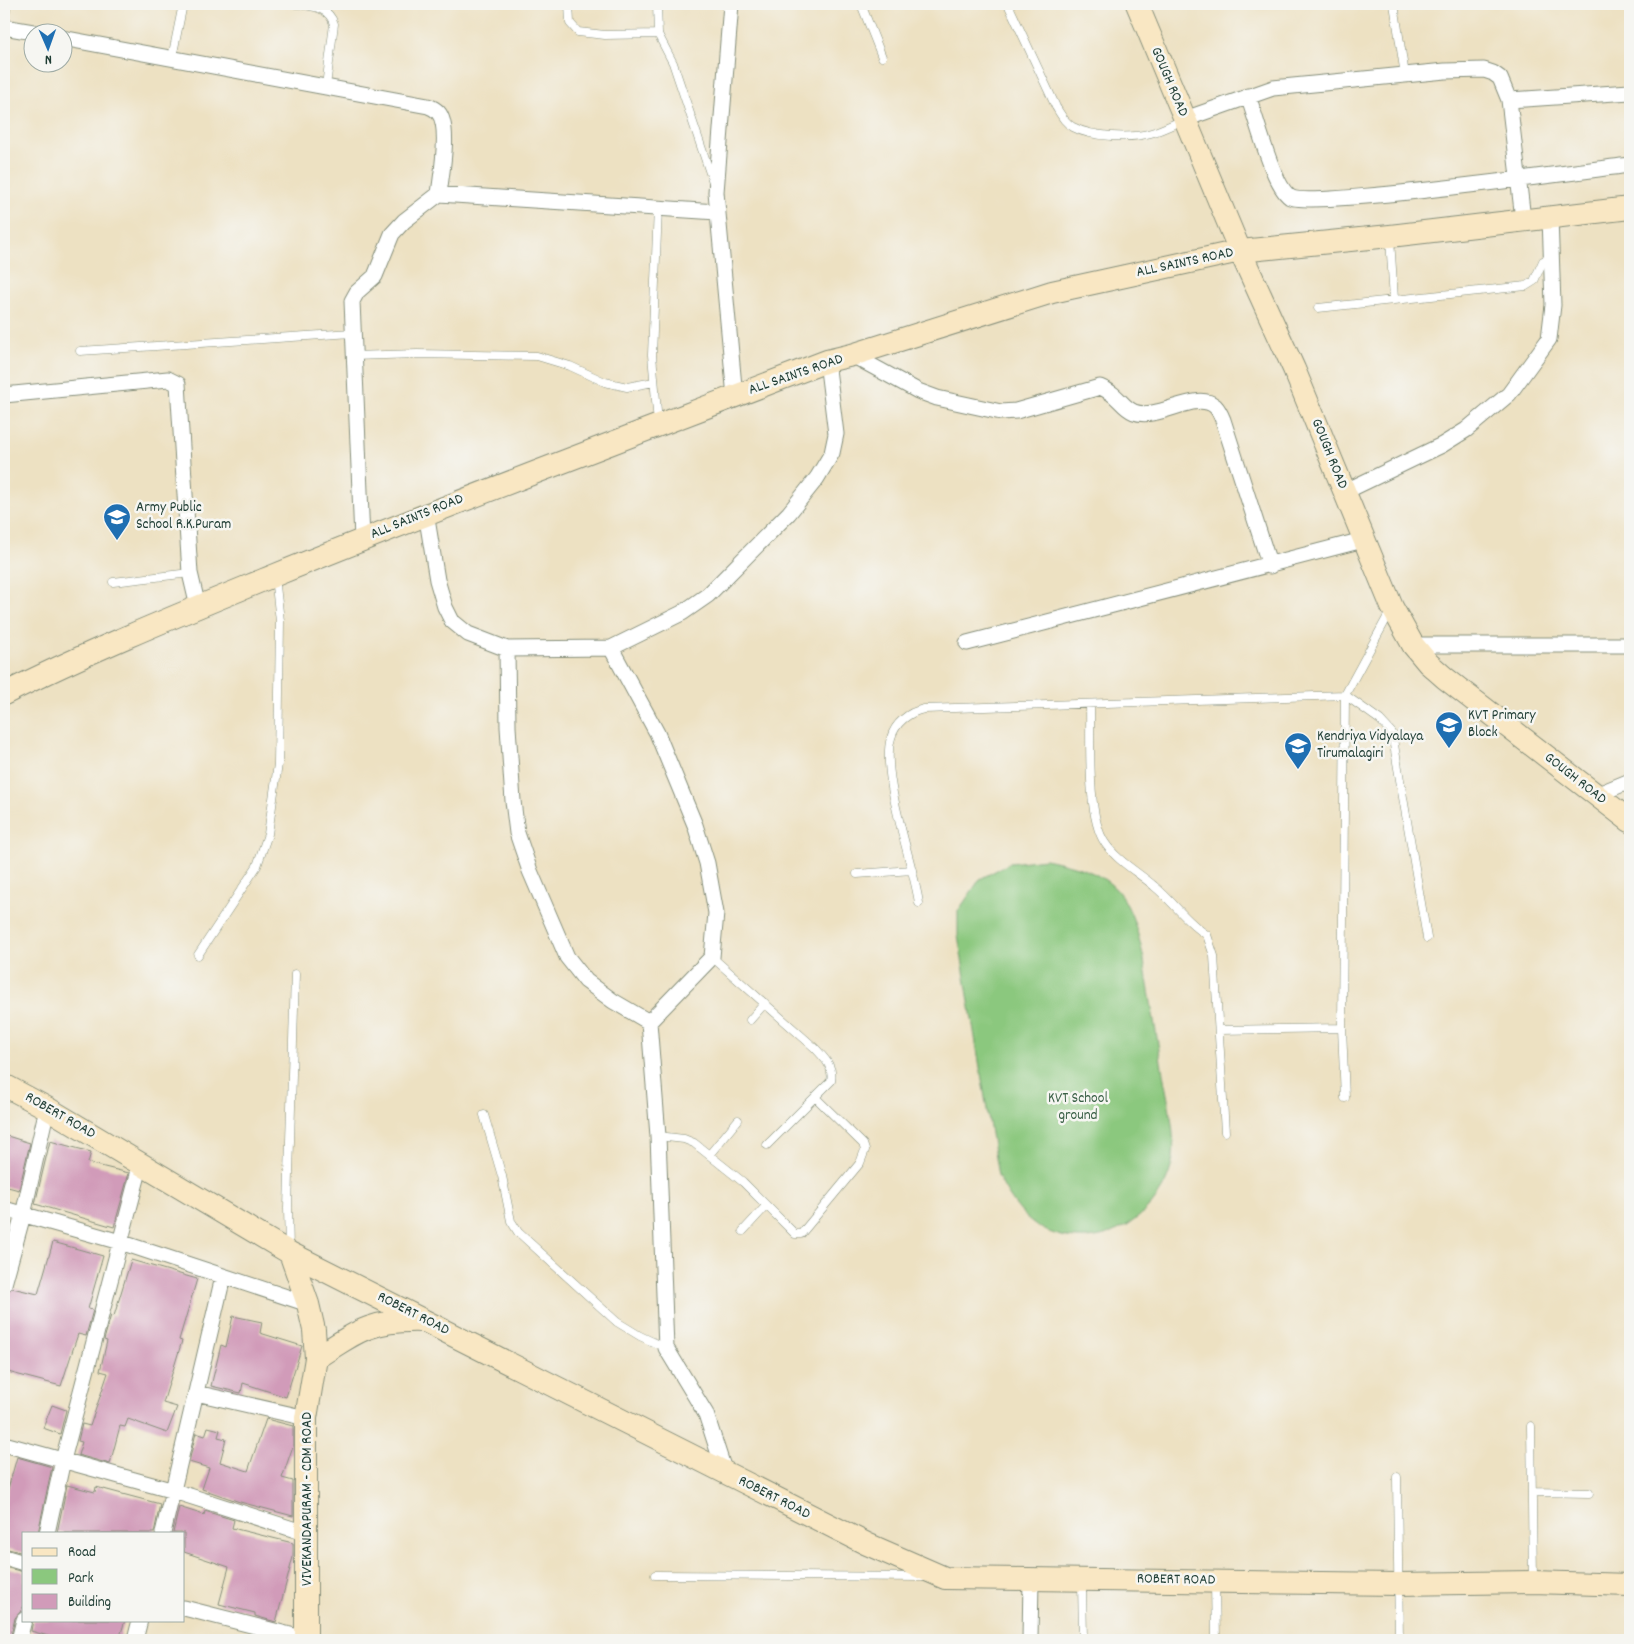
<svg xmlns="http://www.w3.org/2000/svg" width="1634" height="1644" viewBox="0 0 1634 1644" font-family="Dekko,sans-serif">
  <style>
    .green { fill: #8bc87e; stroke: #558259 }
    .building { fill: #d19bb9 }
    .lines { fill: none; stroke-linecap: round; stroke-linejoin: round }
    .lane-casing { stroke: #868f7b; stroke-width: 9 }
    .street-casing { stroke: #868f7b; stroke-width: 17 }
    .secondary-casing { stroke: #868f7b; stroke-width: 24 }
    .lane { stroke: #fff; stroke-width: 8 }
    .street { stroke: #fff; stroke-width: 15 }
    .secondary { stroke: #f9e7c3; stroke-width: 22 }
    .labels { text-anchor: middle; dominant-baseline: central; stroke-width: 5; stroke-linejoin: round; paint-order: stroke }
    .street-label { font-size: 15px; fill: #1f3d34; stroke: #f6f6f2 }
    .poi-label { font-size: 15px; fill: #1f3d34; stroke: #f6f6f2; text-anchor: start }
    .park-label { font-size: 15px; fill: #3a6046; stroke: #f6f6f2 }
  </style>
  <rect width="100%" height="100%" fill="#f6f6f2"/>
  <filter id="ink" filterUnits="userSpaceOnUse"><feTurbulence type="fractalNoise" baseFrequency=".02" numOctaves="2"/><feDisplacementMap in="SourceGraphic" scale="10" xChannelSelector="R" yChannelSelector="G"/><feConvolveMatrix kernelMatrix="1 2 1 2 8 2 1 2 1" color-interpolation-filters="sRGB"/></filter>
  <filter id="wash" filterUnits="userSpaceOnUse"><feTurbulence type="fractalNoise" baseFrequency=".0096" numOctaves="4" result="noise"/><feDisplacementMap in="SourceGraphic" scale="20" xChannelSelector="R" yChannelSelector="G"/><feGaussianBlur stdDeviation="1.12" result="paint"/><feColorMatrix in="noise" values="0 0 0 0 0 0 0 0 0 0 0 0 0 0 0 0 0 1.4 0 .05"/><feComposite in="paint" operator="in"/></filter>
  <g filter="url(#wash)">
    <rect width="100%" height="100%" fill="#ede1c2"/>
    <!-- green -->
    <path class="green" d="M1045,859C1113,873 1128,888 1143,955C1150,997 1157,1038 1164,1079C1168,1100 1176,1136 1173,1158C1166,1203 1123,1241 1077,1238C1036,1236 1015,1210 998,1176L958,935V911L980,879L1010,863Z"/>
    <g id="blocks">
      <!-- building -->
      <path class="building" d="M4,1135L30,1143L19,1190L4,1186Z
        M50,1141L91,1152L88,1163L129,1173L114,1227L35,1204Z
        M53,1242L103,1256L88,1309L93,1310L86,1336L78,1334L61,1386L4,1371V1293L12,1288L38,1294Z
        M131,1260L197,1279L179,1340L182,1341L163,1403L177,1407L167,1433L128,1419L125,1427L120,1426L110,1464L78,1455L82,1442L78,1441L82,1424L90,1426L108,1373L100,1371L107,1341L104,1340L111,1315L114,1316Z
        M233,1316L262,1322L260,1333L302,1346L286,1397L243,1383L241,1393L211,1386L221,1345L226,1347Z
        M52,1405L66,1410L60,1434L43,1428Z
        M266,1419L293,1426V1446L282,1478L293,1481V1516L240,1502L202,1489L209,1468L189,1462L196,1433L205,1436L208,1427L220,1430L218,1437L226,1439L220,1462L248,1471Z
        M17,1457L52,1467L38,1533H24V1553L4,1548V1503Z
        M67,1485L95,1492L96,1487L160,1504L154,1533H57Z
        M179,1507L204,1515L205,1511L234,1520L232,1528L293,1543V1557L276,1622L255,1616V1613L219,1604L229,1567L184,1552V1533H173Z
        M4,1567L24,1572V1603L21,1611L15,1618L10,1640H4Z
        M33,1620H125L119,1640H62L31,1631Z"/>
    </g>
  </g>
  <g filter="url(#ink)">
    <use href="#blocks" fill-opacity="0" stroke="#868f7b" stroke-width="1"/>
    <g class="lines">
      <!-- lane casing -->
      <g class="lane-casing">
        <path id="lane" d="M296,4C312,6 329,7 334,24L326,86
          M569,4L570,23L578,32L605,35L658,34
          M657,4L658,34L673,63L713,182
          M861,4L882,57
          M1008,4L1056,107C1061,115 1065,123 1073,127C1091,137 1131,139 1151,133C1162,130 1173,124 1183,120
          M1394,4L1405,75
          M4,22L7,4
          M172,58L183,4
          M658,208L652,355L658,423
          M1390,239L1394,299
          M1318,308L1526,286L1534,281L1543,261L1551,258
          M80,351L352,333
          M353,356L417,354L537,356L570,366L605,382L627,387L654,382
          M113,582L190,573
          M1345,695L1342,1028L1345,1098
          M1345,695L1380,720L1392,733L1427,938
          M1090,704C1091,738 1086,816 1105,843C1117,861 1138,872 1154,886C1173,901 1186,922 1207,935L1214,956L1225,1132
          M857,874L912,870
          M919,903C913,861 880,775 891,738C895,723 909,712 924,709L1345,695L1390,612
          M198,955L257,866L268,834L278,764L280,621L275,577
          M712,957L815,1048C824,1058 834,1066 831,1081L767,1145
          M750,1020L765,1003
          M1219,1030L1342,1028
          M484,1115L502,1176L511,1221L518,1232L617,1322L640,1336L666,1348
          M658,1136L684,1139L694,1143L743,1182L795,1234H801L860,1163L865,1150L863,1144L815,1097
          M709,1155L738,1120
          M743,1231L766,1206
          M289,1250L288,1208L295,974
          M1531,1426L1533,1580
          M1397,1477L1399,1640
          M1532,1492L1589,1493
          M655,1575L925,1577
          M1082,1581L1083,1640
          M1215,1583L1216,1640"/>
      </g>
      <!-- street casing -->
      <g class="street-casing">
        <path id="street" d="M731,4L716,192L735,397
          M4,27L33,32
          M62,38L428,106C431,107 436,110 438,112C451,126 441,176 439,194
          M1248,96C1256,117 1273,186 1290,197C1310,209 1587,170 1630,165
          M1509,100L1630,92
          M1185,119L1273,88L1445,71L1484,70L1493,73L1500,78L1509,100L1523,219
          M852,355L918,391L937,398L1001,412L1016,411L1100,387C1119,394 1121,407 1134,412C1158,421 1196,390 1215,406C1218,409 1221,415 1223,420L1270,566
          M4,395L168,379L178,384L190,573L198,607
          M1344,492L1442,445L1466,430L1509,394L1549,339L1553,305L1550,217
          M426,513L437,580L445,607L452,621L468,634L507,649L611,648L682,613L708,595L789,513L817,478L832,453L836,434L827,361
          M362,539L352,301L357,292L375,276L392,234L404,221L439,194L717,212
          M967,643L1363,540
          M1413,645H1630
          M611,648L657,733L695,825L707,863L716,913L712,957L649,1022
          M507,649L508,727L513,801L517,833L530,871L567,957L586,981L613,1001L649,1022L658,1136L666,1348L706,1414L725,1473
          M1596,795L1630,781
          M4,1209L120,1242L308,1304
          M4,1284L23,1215L47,1108
          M196,1393L306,1418
          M4,1444L174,1491L308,1534
          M47,1533L63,1460L141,1163
          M163,1533L223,1277
          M4,1557L24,1563
          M184,1608L306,1639
          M19,1640L24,1620
          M135,1640L140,1620
          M1030,1640L1031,1579"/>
      </g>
      <!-- secondary casing -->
      <g class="secondary-casing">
        <path id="secondary" d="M1137,4L1240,251L1294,369L1392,607L1413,645L1428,663L1445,678L1630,821
          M4,694C91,650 183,613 273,576C456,501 642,432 827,361L852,355L1052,292L1240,251L1390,236L1630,208
          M4,1085L47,1108L290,1253L867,1544L945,1578L1398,1584L1533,1582L1630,1585
          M290,1253L308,1304L314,1330L316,1358L306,1418V1640
          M316,1358C356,1332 372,1319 423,1321"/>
      </g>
      <!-- lane -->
      <use href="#lane" class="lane"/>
      <!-- street -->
      <use href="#street" class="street"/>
      <!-- secondary -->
      <use href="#secondary" class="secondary"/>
    </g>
  </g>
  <!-- icons -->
  <defs>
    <g id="school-pin" transform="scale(1.4375)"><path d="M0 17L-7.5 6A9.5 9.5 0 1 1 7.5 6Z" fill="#1f6fb2" stroke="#f6f6f2"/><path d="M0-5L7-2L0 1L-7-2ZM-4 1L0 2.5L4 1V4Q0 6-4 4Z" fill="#fff"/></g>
  </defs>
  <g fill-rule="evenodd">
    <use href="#school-pin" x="117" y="517"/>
    <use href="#school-pin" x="1449" y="725"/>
    <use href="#school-pin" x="1298" y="746"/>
  </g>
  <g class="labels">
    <!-- street labels -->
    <g class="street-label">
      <text transform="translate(1169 82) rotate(67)">GOUGH ROAD</text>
      <text transform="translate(1185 263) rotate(-12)">ALL SAINTS ROAD</text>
      <text transform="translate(796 375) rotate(-19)">ALL SAINTS ROAD</text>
      <text transform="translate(1329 454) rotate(68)">GOUGH ROAD</text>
      <text transform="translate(417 517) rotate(-22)">ALL SAINTS ROAD</text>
      <text transform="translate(1575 779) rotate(38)">GOUGH ROAD</text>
      <text transform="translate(60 1116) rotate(30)">ROBERT ROAD</text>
      <text transform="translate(413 1314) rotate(27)">ROBERT ROAD</text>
      <text transform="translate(774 1498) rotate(27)">ROBERT ROAD</text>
      <text transform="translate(308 1499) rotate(-90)">VIVEKANDAPURAM - CDM ROAD</text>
      <text transform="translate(1176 1580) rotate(1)">ROBERT ROAD</text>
    </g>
    <!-- poi labels -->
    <g class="poi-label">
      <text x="136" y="508">Army Public<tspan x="136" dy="17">School R.K.Puram</tspan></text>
      <text x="1468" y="716">KVT Primary<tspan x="1468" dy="17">Block</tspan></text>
      <text x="1317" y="737">Kendriya Vidyalaya<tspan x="1317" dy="17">Tirumalagiri</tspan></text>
    </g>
    <!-- park labels -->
    <g class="park-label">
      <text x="1078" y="1099">KVT School<tspan x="1078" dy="17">ground</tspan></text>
    </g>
  </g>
  <!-- margin -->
  <rect width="1634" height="1644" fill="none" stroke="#f6f6f2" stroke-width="20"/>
  <!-- legend -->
  <rect x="22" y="1532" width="162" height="90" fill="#f6f6f2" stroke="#a0aca6"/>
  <rect x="32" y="1548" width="25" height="8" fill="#f9e7c3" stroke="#a0aca6"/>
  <text x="68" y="1556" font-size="15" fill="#1f3d34">Road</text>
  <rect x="32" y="1569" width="25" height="15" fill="#8bc87e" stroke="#a0aca6"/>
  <text x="68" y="1582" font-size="15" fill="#1f3d34">Park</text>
  <rect x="32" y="1594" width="25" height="15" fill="#d19bb9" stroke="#a0aca6"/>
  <text x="68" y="1606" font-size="15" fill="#1f3d34">Building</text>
  <!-- north arrow -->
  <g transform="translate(48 48) rotate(178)"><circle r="24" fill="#f6f6f2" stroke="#a0aca6"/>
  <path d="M0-4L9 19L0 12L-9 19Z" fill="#1f6fb2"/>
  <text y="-8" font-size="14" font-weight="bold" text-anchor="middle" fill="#1f3d34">N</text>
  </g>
</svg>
